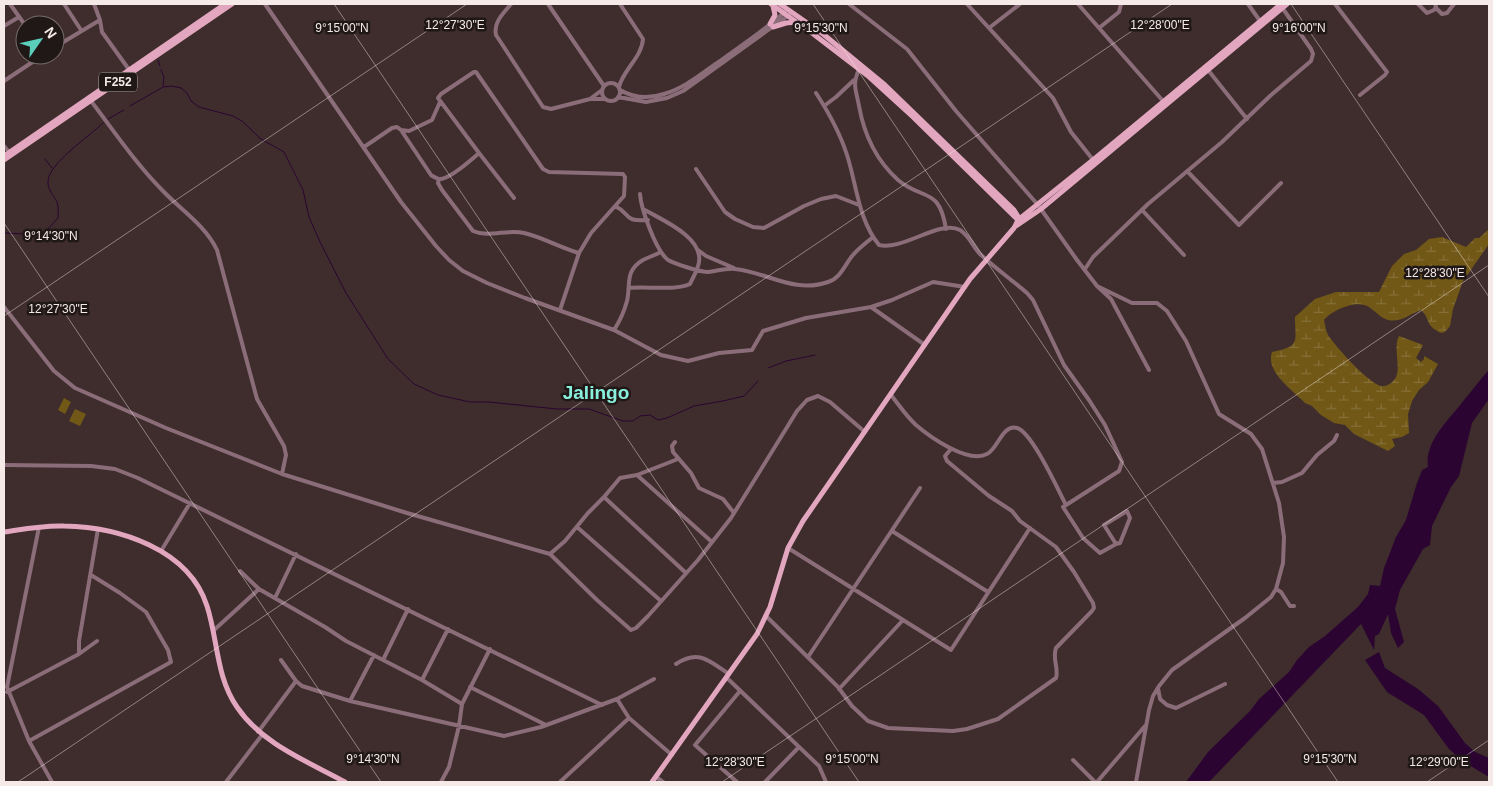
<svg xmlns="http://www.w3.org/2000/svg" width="1493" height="786" viewBox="0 0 1493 786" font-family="Arial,sans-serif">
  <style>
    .wetland { fill: url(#wetland-marsh) }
    .pitch { fill: #715817 }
    .water { fill: #2b0432 }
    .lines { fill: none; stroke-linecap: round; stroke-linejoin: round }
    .stream { stroke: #2b0432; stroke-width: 1 }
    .minor { stroke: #8b6d79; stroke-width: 4 }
    .major { stroke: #e3a6bf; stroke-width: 5 }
    .ticks { fill: none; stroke: #f6eae9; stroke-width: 1; stroke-opacity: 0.45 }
    .labels { text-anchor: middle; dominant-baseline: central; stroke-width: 5; stroke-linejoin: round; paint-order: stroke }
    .shield { fill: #201817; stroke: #b6abaa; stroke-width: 1 }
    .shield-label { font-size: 12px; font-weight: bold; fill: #f6eae9 }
    .district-label { font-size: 19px; font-weight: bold; fill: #8af0de; stroke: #201817 }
    .ticks-label { font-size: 12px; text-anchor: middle; fill: #f6eae9; stroke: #201817; stroke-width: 5; stroke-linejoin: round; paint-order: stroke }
  </style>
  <defs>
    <pattern id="wetland-marsh" width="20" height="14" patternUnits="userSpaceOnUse" patternTransform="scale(1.25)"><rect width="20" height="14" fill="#715817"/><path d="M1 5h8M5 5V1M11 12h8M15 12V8" fill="none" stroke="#867039"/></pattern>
  </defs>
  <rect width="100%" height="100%" fill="#3e2d2c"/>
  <!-- wetland -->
  <path class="wetland" d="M1489,229V244L1463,281L1453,309L1450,326L1445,332L1441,333C1424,325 1431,319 1421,310C1410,314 1400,323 1388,320C1381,318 1375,311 1369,307C1357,299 1332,310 1324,320C1325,325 1326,331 1328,335C1336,347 1367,382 1381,386C1385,387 1391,384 1394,380C1403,370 1392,349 1399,336L1423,345L1416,358L1421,362L1424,359V356L1438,364L1428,382L1419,390L1412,401L1408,414L1409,433L1402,437L1392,439L1395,446L1388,451L1354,434L1345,425L1334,423L1321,415L1312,406L1305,403C1293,390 1265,372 1272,352C1301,346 1295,343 1295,317L1315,299L1336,292H1379L1392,266L1404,254L1416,250L1429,239L1442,237L1466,247L1475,238H1479Z"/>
  <!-- pitch -->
  <path class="pitch" d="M64,398L71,402L65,414L58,410Z
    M75,409L86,414L80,426L69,421Z"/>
  <!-- water -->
  <path class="water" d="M1489,370V399L1472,423L1459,476L1451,487L1432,526L1430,545L1423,549L1400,590L1395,609L1404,642L1398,648L1391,633L1388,614L1379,634L1375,636L1374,650L1361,624L1209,782H1186L1208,752L1250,711L1259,699L1289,672L1297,660L1309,647L1325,636L1358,607L1368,594L1370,585L1380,586L1384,568L1396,537L1406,520L1416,486L1422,470L1428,467C1424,441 1450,419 1464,400C1473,390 1480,379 1489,370Z
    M1379,652L1385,668L1418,689L1438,706L1465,743L1475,752L1489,758V777L1464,762L1449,749L1424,715L1387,692L1365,660Z"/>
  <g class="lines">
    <!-- stream -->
    <path class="stream" d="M158,60L160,66
      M161,70L164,77L163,86
      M130,106L163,87L172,86L181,88L187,93L191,101L199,107L233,116L242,121L261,139L284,152L303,190L309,217L320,242L346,293L388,359L414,384L438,395L470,402H489L557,409H589L623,421H633L640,416L650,415L658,420L667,418L694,406L723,401L744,396L758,381
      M108,119L124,110
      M45,159L52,168
      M4,233L25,234L45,232L58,218C58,213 59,207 57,202C54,196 47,189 48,181C49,163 90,136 103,123
      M768,368L786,361L815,355"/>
    <!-- minor -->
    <path class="minor" d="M10,4L25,25
      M64,4L81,30
      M94,4L100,20L102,32L130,71
      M265,4L401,202L436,246L449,260L463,271L487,283L525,298L614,330L661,355L688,361L719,353L752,350L763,331L806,318L871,307L892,300L933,282L965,287
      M511,4C504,13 493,22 496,35L543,107L551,109L590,99H605
      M548,4L604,86
      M849,4L907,49L956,111L1038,205L1077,260L1097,286L1111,299L1149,370
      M967,4L1053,98L1071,132L1094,161
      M1078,4L1163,101L1164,104
      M1248,4L1260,21
      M1335,4L1387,72L1385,75L1360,95
      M1418,4L1427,13L1434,10L1436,7L1435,4
      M1436,8L1442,14L1447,13L1454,4
      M4,26L19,17
      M989,28L1020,4
      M1099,28L1119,12L1121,4
      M55,47L100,20
      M859,69C852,86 856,89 859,106C864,134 877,161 898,180C923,201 939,186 946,229
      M1208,70L1247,119
      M4,81L43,55
      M602 92a9 9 0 1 1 18 0a9 9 0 1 1-18 0Z
      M619,87C623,70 642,57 643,39L620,4
      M620,90C634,98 649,99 664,94C685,88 702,73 720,61C742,45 765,30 785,12
      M816,93C829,113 840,133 847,155C857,186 858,219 879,245C903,251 940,219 960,230C969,235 973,247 980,254C995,268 1012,280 1027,293L1033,300L1064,365L1089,400L1105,425L1122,462L1119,471L1063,507L1083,538L1100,553L1116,544L1104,525L1127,511L1130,518L1120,543L1116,544
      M618,97L646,102L667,98L683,91L789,15
      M590,99L602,90
      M91,101C114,131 136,164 163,191C181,210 205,225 217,250L257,399L284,446L286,455L282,474
      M824,106L836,97L854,80
      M401,130L409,131L432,120L440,102
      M4,146L9,152
      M364,147L392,128L397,127L401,130L431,175C432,176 438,179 439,179C449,180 471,160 479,153L438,98L441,94L474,72H476L543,169L549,172L623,174L625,177L624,196L591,233L579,253L560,310
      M479,153L514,198
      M696,169L725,212L735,219L753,227L764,228L804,206L821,199L836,196L859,205
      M1187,171L1239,225L1281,183
      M439,179L438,183L442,190L473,231C489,238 507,229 524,233C542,237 561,248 579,253
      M640,194C641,209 656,251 668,260C675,264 700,272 708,272C717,271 726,268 735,269C767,272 794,294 828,282C841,278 845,264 853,255C859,248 866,243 873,237
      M615,206C632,214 622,222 648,220
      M1142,210L1184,255
      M698,250L706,256L734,268
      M1085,269L1093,257L1148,204L1222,142L1270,96L1311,61L1313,54L1311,49L1281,6
      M1097,286L1132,303H1157L1167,311L1186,341L1219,414L1251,434L1262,449L1279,503L1284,537L1283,563L1276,589L1271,597L1245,618L1172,670L1159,686L1153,696L1149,710L1136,782
      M629,288C646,286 675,291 690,284C693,277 698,270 699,262C703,237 662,220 645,210
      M4,307L54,371L75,388L166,428L282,474L407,513L550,554L597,600L631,630L636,628L648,616L698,560L731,518L797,411L807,400L818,396L830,402L865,432
      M871,307L925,345
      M614,330C620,321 624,312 627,301C631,285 624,271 643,260C649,257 655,255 661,252
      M891,395C899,405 906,416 916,425C930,437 968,464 987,454C998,449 1002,424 1017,428C1032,432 1058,490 1066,505
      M675,442L672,446L673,452L691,473L699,488L723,499L734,513
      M4,465L91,466L115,469L138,478L602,705
      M637,475L712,542
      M1273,483L1282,482L1302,473L1317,455L1334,441L1337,435
      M604,497L686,573
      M39,527L7,687L29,741L52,782
      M577,527L661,601
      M892,531L988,592
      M788,548L951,650L1030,528
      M161,551L190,503
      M550,554L565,541L588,513L604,497L620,478L637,475L678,459
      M240,571L259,589L325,627L346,641L422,680L462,704
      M1276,589L1281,592L1290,606H1294
      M275,598L296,554
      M766,616L838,687L852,706L868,721L888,728L953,731L967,729L998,719L1056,678C1059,668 1052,659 1056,648L1092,611L1094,608L1093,603L1074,572L1056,547L1020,521L1012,511L989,496L947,461L945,456L951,449
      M213,631L259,589
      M79,654V641L98,529
      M808,657L920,488
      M281,660L296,681L302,686L350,701L504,736L541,727L617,699L629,718L672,755
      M383,660L408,609
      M676,664C699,649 709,661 729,674
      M727,678L819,766L826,782
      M422,680L448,629
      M470,687L546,725
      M1158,688L1160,699L1167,705L1176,708L1225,684
      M839,689L903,620
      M7,692L79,654L97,641
      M617,699L654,679
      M350,701L374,655
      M258,732L296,681
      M29,741L171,662L168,650L146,612L120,593L91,575
      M1073,760L1095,782
      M656,777L663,782
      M226,782L262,735
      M441,782L449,767L459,726L462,704L490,649
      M560,782L629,718
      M737,782L695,745L740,691
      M765,782L799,747
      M1097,782L1145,726"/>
    <!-- major -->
    <path class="major" d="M771,4L812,33L868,76L913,117L1020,222
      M780,4L823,34L885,85L1014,210L1019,218
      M770,24L775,15L773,6
      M773,27L786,23L796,22
      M4,156L225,4L227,7
      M4,160L232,4
      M1016,226L1041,209L1287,4
      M4,532C24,529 44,525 64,526C119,527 189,549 207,606C218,640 216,677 237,707C262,744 307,761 345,782
      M652,782L757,634L770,607L788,548L803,521L970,279L1014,228L1018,220L1093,160L1281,4"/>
  </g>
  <!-- ticks -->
  <path class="ticks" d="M334,4L859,782M813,4L1338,782M1291,4L1489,297M4,223L381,782M4,316L467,4M18,782L1172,4M722,782L1489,265M1427,782L1489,740"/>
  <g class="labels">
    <!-- shield labels -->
    <rect class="shield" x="99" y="72.5" width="38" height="19" rx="4"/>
    <g class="shield-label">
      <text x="118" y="82">F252</text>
    </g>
    <!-- district labels -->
    <g class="district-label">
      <text x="596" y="392">Jalingo</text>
    </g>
  </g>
  <g class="ticks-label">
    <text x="455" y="29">12°27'30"E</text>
    <text x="1160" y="29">12°28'00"E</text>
    <text x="342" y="32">9°15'00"N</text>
    <text x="821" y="32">9°15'30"N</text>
    <text x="1299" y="32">9°16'00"N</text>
    <text x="51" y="240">9°14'30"N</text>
    <text x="1435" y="277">12°28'30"E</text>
    <text x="58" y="313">12°27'30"E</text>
    <text x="373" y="763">9°14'30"N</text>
    <text x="852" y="763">9°15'00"N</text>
    <text x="1330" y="763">9°15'30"N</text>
    <text x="735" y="766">12°28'30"E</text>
    <text x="1439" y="766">12°29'00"E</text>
  </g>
  <!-- border -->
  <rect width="1493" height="786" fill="none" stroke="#f6eae9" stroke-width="10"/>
  <!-- north arrow -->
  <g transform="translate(40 40) rotate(56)"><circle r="24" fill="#201817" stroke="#766c6b"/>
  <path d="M0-4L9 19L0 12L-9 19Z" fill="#5bcebb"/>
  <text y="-8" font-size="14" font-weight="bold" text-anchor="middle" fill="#f6eae9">N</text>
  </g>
</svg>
